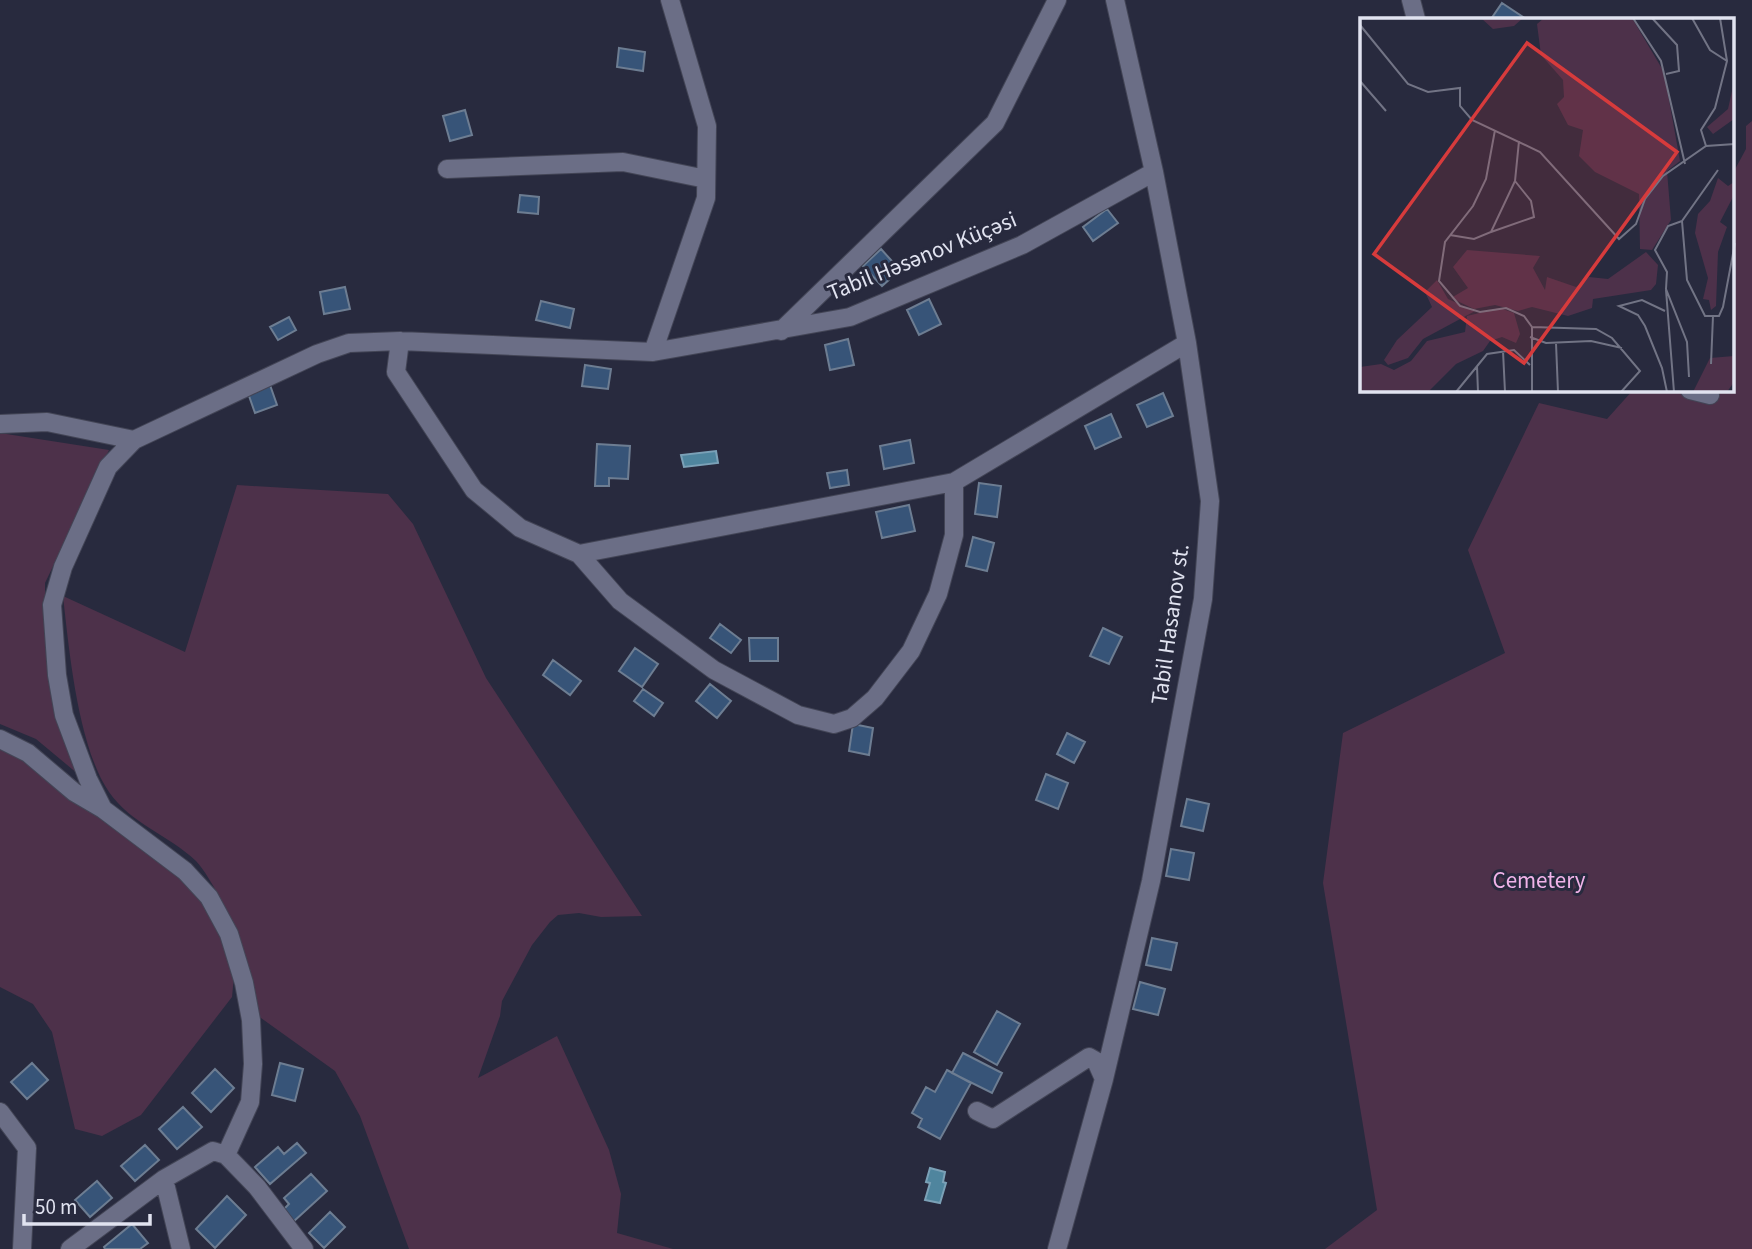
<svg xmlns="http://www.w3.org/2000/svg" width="1752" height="1249" viewBox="0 0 1752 1249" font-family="'Source Sans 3',sans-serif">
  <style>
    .green { fill: #4d314a }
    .water { fill: #4f859e; stroke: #7ba1b7; stroke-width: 2 }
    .building { fill: #375478; stroke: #6d7d92; stroke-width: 2 }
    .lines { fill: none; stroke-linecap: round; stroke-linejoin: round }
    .minor-casing { stroke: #434556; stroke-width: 20 }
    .minor { stroke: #6b6e86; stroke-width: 18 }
    .labels { text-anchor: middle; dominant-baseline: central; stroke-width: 6; stroke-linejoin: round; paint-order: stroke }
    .street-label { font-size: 23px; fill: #e1e3f0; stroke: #282a3e }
    .park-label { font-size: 23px; fill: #f0b3e9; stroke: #282a3e }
    .inset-road { fill: none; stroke: #727485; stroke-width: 2 }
    .view { fill: #d73b3c; fill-opacity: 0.15; stroke: #d73b3c; stroke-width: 3.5 }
    .inset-edge { fill: none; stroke: #e1e3f0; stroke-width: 3.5 }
  </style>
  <rect width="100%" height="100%" fill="#282a3e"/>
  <!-- green -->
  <path class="green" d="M1752,121V1249H1325L1377,1210L1323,883L1343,733L1505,653L1468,550L1539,403L1607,419L1633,390H1733V173L1746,149V126Z
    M0,433L109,450L45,583V640L57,702L84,779L36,739L0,724Z
    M237,485L388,494L413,524L486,678L642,916L601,917L579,913L558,915L550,922L532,945L502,1001L500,1016L478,1078L557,1036L609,1150L621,1194L617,1233L673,1249H409L360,1116L335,1071L254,1013C251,994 250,973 245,955C240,934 210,875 196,861C169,835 131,824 109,792C78,747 69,650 63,596L185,652Z
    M0,747L25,755L161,856L204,900L221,936L234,976L232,997L141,1115L102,1136L75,1129L52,1032L33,1004L0,987Z"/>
  <!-- water -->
  <path class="water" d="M716,451L718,463L684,467L681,455Z
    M930,1168L945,1172L943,1182L946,1183L940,1203L925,1200L930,1183L926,1182Z"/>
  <!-- building -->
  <path class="building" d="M1502,3L1526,19H1491Z
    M619,48L645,52L643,71L617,67Z
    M465,110L472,135L450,141L443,116Z
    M520,195L539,197L538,214L518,212Z
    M1107,209L1118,223L1093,241L1083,227Z
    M881,249L900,270L882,286L863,266Z
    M345,287L350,309L324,314L320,292Z
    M929,299L941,324L919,335L907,310Z
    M541,301L574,309L570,328L536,320Z
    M289,317L296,330L278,340L270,327Z
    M848,339L854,365L830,370L825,345Z
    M585,365L611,369L608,389L582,386Z
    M270,385L277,405L255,413L248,393Z
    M1163,393L1173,416L1147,427L1137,405Z
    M1111,414L1121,437L1095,449L1085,426Z
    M910,440L914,463L884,469L880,446Z
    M597,444L630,446L628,479L609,478V486H595Z
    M847,470L849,485L830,488L827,473Z
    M979,483L1001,486L997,517L975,514Z
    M909,505L915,531L882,538L876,512Z
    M973,537L994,543L987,571L966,566Z
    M720,624L741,640L731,653L710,638Z
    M1103,628L1122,637L1109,664L1090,656Z
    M749,638H778V661H750Z
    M635,648L658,664L642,687L619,671Z
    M553,660L581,681L570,695L543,675Z
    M710,684L731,701L717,718L696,701Z
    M643,689L663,703L654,716L634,701Z
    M853,724L873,728L869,755L849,751Z
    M1067,733L1085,742L1074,763L1057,754Z
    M1046,774L1068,783L1058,809L1036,800Z
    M1187,799L1209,804L1203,831L1181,826Z
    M1171,849L1194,853L1189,880L1166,876Z
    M1152,938L1177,943L1171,970L1146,965Z
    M1140,982L1165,989L1158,1015L1133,1009Z
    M997,1011L1020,1024L997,1065L974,1052Z
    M963,1053L1002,1073L992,1093L952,1073Z
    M32,1063L48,1080L27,1099L11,1082Z
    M280,1063L303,1069L295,1101L272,1095Z
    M215,1069L234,1088L211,1112L192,1093Z
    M947,1070L971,1083L940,1139L918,1127L922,1119L912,1113L926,1087L935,1092Z
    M183,1107L202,1127L177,1149L159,1129Z
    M297,1143L306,1153L270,1184L255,1167L278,1147L284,1154Z
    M145,1145L159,1160L135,1181L121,1166Z
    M311,1174L327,1191L293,1222L283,1210L289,1204L284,1198Z
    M97,1181L112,1198L90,1217L75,1200Z
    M227,1196L246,1215L215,1248L196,1229Z
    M330,1212L345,1227L324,1248L309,1233Z
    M132,1224L148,1243L140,1249H105L104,1247Z"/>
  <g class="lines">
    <!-- minor casing -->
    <g class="minor-casing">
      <path id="minor" d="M1411,0L1416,19
        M447,169L623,162L706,179
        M781,331L995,123L1057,0
        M400,341L396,372L474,490L520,528L579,554L954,482L1187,343
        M653,352L706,198L707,126L670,0
        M1690,390L1710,395
        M0,424L47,422L134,440
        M579,554L620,601L714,670L798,715L834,724L852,718L875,698L911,651L938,594L954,535V482
        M0,739L28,753L74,792L103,809
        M977,1111L993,1119L1089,1057L1096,1061L1104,1079
        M0,1112L27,1148L22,1249
        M226,1155L250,1102L253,1064L251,1020L244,983L229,934L209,897L185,871L103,809L88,779L64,715L57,675L52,605L63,567L108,467L134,440L317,354L349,343L400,341L653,352L850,317L1022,245L1154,172
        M226,1155L257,1187L304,1249
        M164,1179L181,1249
        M70,1249L164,1179L213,1151L226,1155
        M1057,1249L1104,1079L1151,881L1203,599L1210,501L1187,343L1154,172L1115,0"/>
    </g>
    <!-- minor -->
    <use href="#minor" class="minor"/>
  </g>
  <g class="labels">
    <!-- street labels -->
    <g class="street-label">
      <text transform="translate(922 256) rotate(-22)">Tabil Həsənov Küçəsi</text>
      <text transform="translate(1170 624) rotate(-82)">Tabil Hasanov st.</text>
    </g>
    <!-- park labels -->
    <g class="park-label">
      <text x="1539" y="880">Cemetery</text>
    </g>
  </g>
  <!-- overview -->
  <g transform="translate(1360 18)">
    <rect width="374" height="374" fill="#282a3e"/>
    <path d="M121,0H163L154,8L133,11ZM184,0H272L304,54L320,143L307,153L311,202L292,232L280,231L279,176L235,154L219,138L223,112L208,107L197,86L204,79L203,62L181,37L177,6ZM374,64V101L353,116L347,109L368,91ZM358,160L368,168L374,164V177L360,204L367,209L358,234L356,288L351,292L349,282L343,281L348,260L335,215L338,196L350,183ZM107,232L180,238L173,250L185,272L187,259L216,269L229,259L248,261L286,234L298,247L296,266L291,272L233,281L232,290L208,298L172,289L158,293L135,287L114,291L91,280L108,270L93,249ZM77,262L88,281L115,293L63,321L48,340L28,347L24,342L37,322L72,289L65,274ZM140,290L154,295L160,316L156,325L142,319L130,323L123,333L96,346L68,374H0V349L21,346L34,352L51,343L67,323L105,314L107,298ZM374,338V364L367,374H333L350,340Z" fill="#4d314a"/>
    <path class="inset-road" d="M273,0L301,43L325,146M292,0L317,27L319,53L306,56M332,0L350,32L367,43M0,7L48,66L68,74L100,70V88L112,102L180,134L259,221L276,206L285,181L303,158L346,128L375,126M0,63L26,93M135,112L126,161L113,188L85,224L79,263L100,288L120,294L146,290L164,298L172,309M346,128L341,112L355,90L367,43L360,0M358,152L322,203L327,262L345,298H359L363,289L375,225M322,203L308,208L295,232L307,254L306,271L327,324L329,359M131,214L174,199L171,183L155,163M90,217L114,221L131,214L155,163L159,123M306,272L314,374M305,293L282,282L259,288L278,297L285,308L302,350L307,374M172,309L236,311L252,320L280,353L261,374M170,319L186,325L231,323L262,330M196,325L198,374M143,333L145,374M351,346L353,298M117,348L118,374M96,374L127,336L154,332L170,347M172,374V309"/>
    <path class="view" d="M167,25L317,134L164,345L14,236Z"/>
    <rect width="374" height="374" class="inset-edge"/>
  </g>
  <!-- scale -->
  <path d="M24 1214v10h126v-10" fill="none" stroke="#e1e3f0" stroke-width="3.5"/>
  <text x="35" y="1214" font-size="21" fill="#e1e3f0" stroke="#282a3e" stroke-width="5" paint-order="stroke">50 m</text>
</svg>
